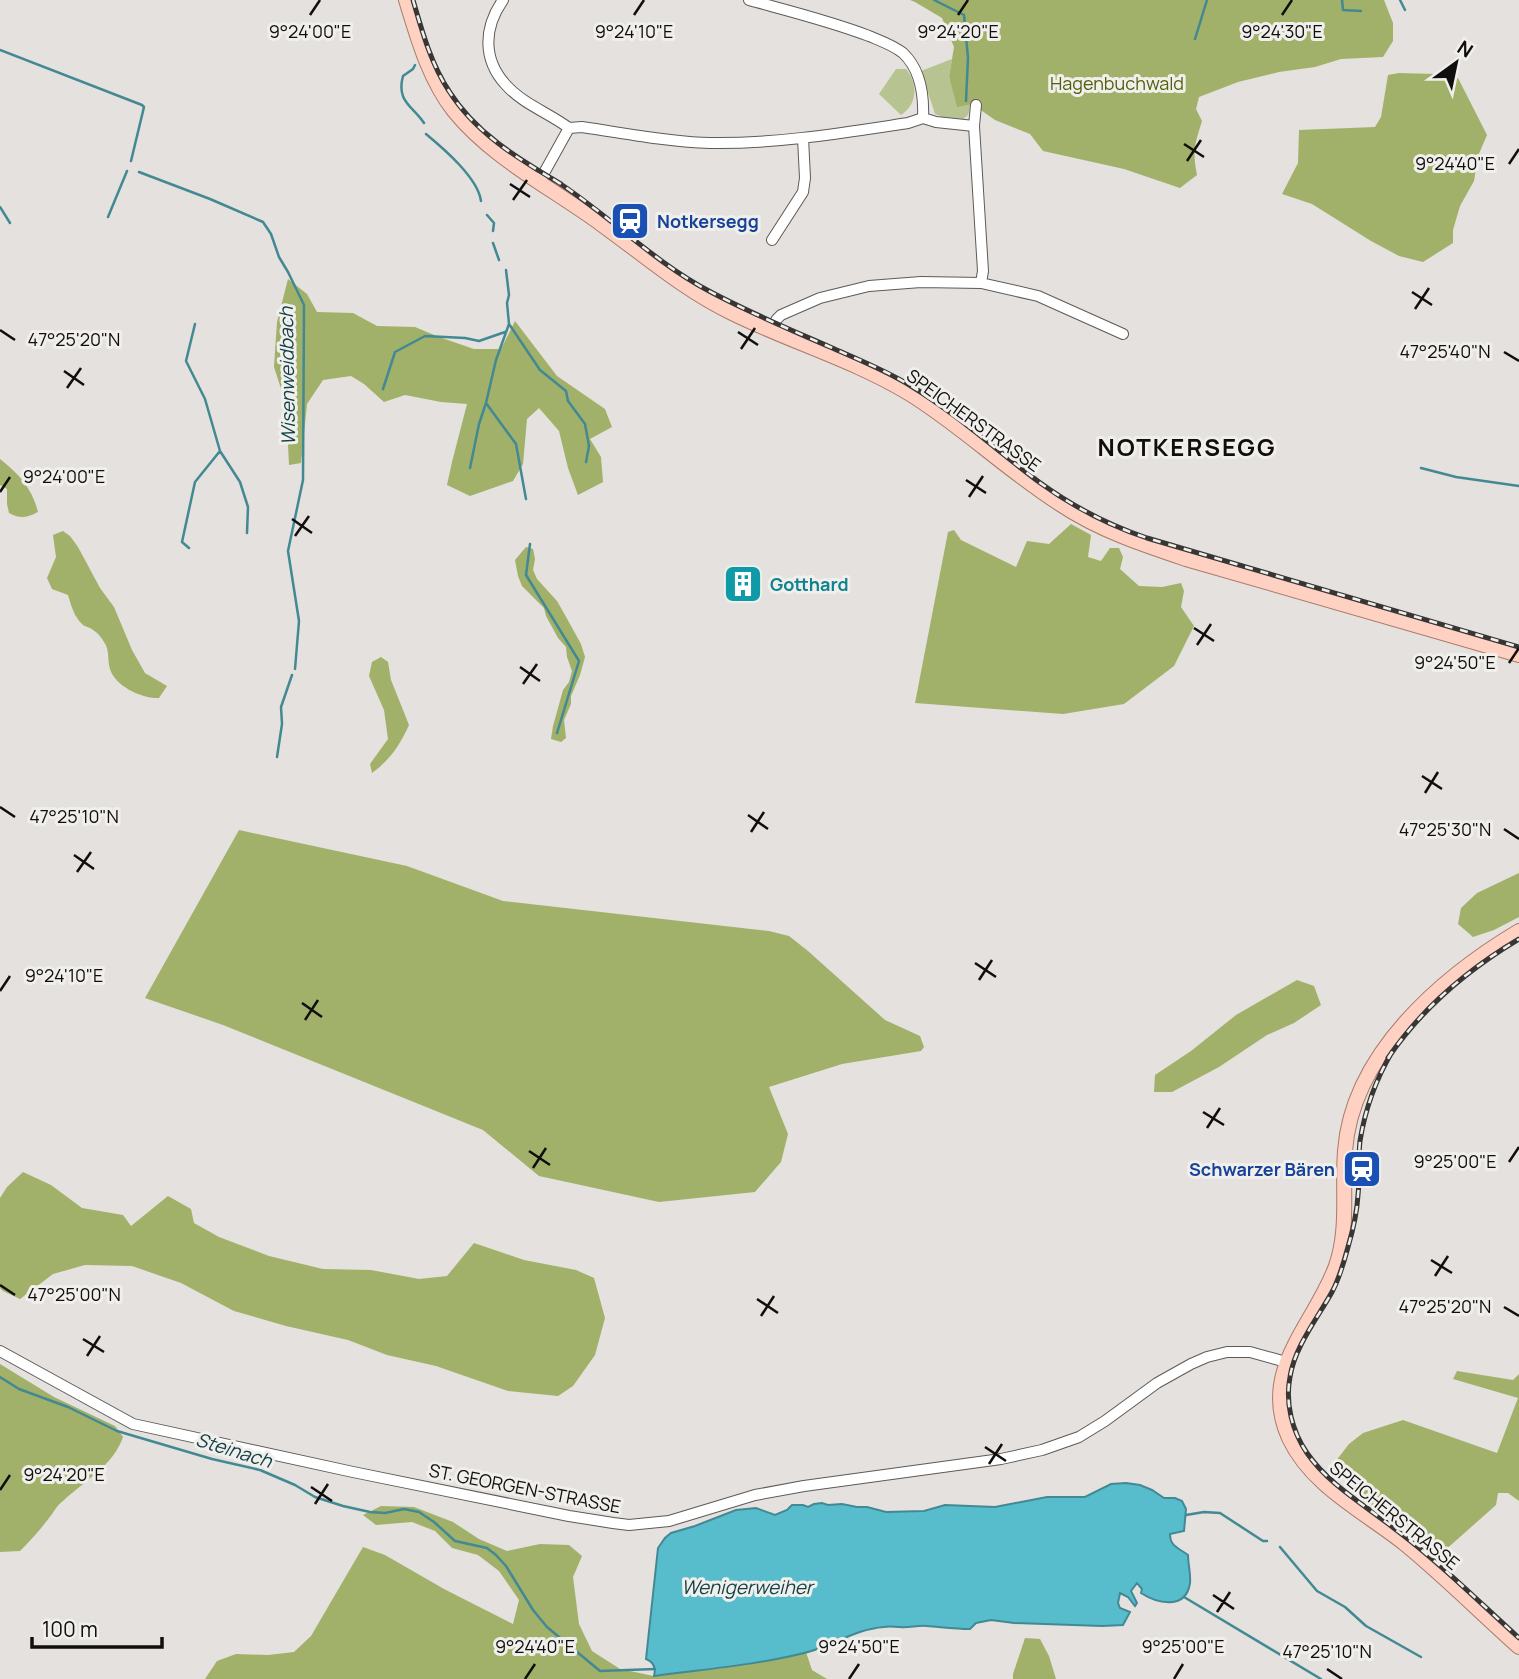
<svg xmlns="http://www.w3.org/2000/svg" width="1519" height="1679" viewBox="0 0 1519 1679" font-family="Manrope,sans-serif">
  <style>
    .green { fill: #b7c390 }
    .forest { fill: #a1b169 }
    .water { fill: #57bdcc; stroke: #428993; stroke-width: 2 }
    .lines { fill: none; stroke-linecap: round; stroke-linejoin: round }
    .stream { stroke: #428993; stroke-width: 2.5 }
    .minor-casing { stroke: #5d5a57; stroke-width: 12 }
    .major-casing { stroke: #ab7a68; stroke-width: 16 }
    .minor { stroke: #fff; stroke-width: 10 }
    .major { stroke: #fed1c2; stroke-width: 14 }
    .rail-casing { stroke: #373634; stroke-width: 5 }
    .rail { stroke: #f1efeb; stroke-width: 2.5; stroke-dasharray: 8; stroke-linecap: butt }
    .ticks { fill: none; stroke: #100f0e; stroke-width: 2.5 }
    .labels { text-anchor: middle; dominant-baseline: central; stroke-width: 6; stroke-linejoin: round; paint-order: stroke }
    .park-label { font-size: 18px; fill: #525f0e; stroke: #f1efeb }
    .transit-label { font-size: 18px; font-weight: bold; fill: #164399; stroke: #f1efeb; text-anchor: start }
    .street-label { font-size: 18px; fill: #100f0e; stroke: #f1efeb }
    .culture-label { font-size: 18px; font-weight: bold; fill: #0d838f; stroke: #f1efeb; text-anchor: start }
    .water-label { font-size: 19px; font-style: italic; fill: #124148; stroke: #f1efeb }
    .district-label { font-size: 24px; font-weight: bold; letter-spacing: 2px; fill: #100f0e; stroke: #f1efeb }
    .ticks-label { font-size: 18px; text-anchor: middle; fill: #100f0e; stroke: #f1efeb; stroke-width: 6; stroke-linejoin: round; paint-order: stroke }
  </style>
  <rect width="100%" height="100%" fill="#e4e1de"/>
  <!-- green -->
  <path class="green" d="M952,59L949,77L957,106L971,103L968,115L963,119L943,117L935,114L921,71Z
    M896,69H906C918,84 918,104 901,115L879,94Z"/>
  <!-- forest -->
  <path class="forest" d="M910,0H1384L1393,23V41L1383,57L1341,59L1315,67L1279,72L1238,82L1199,97L1196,109L1202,121C1195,144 1192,150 1197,175L1180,188L1124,169L1043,151L1030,134L995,120L972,104L957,107L949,77L954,47L942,18L915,2Z
    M1399,73L1434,74L1458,78L1487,135L1478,156L1474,181L1460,206L1453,230V243L1423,262L1399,256L1371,241L1312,204L1282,194L1298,163L1299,130L1375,127L1381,117L1388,75Z
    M288,279L307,294L317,312L353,313L377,326L415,327L439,337L474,349H501L515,321L557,376L605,409L612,427L590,439L601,457L603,482L578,495L568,468L559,431L539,408L527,419L523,464L513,481L470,496L447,485L452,462L467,404L441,402L405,395L384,402L364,384L351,376L323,380L307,404L301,463L289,465L286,404L274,367L277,322Z
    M0,459C19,474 32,488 38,512C26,518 20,519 9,513L7,504V489L0,485Z
    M1071,524L1091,535L1088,557L1101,561L1110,548H1119L1123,557L1120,569L1139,586L1162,587L1181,583L1184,591L1181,607L1194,626L1174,666L1124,704L1063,714L915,703L948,532L954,530L961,540L1016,567L1027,541L1049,544Z
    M63,531L70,536L78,547L100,588L114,607L132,650L145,673L167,686L159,698C142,699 115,686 110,669C107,659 110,650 104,642C102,638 97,632 93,630C90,627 86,627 83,625C74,617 71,605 68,595L52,589L47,578L56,557L53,535Z
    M526,547L533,549L535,559L533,570L537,579L557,601L565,615L581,644L585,657L580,675L571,696V704L564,720L566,738L561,742L551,739L553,726L563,690L569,682L572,671L567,657L566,647L558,638L546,616L544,608L522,586L518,576L515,560Z
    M381,657L388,662L391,680L409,725C400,745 390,760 372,773L370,764L388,739L384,710L369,676L372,662Z
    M239,830L407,866L503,901L769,931L789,936L808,951L885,1020L920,1036L924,1047L921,1051L842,1064L769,1087L788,1134L781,1162L755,1192L659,1202L539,1176L483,1130L223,1025L145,998Z
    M1519,873V917L1494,930L1473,937L1458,924L1461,908L1477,893Z
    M1297,980L1314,986L1321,1005L1294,1023L1267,1035L1219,1067L1172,1092H1154L1155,1075L1191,1051L1236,1015Z
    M23,1172L51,1185L82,1208L123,1215L131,1226L168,1196L191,1209L194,1223L219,1237L269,1256L323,1269L371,1270L419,1279L447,1276L474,1243L524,1260L576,1270L594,1278L605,1318L595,1355L573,1386L558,1396L508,1391L436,1366L387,1355L348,1340L286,1326L234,1311L181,1283L132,1266L85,1265L53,1274L20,1299L3,1291L0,1288V1198L7,1187Z
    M0,1364L54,1397L115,1426L123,1437C113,1466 84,1481 63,1501C57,1505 54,1512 49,1518C40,1530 30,1541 20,1551L0,1552Z
    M1457,1371L1513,1380L1519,1374V1501L1508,1493H1498L1496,1505L1443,1552L1429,1551L1375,1508L1332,1466L1349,1444L1363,1433L1403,1420L1497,1453L1518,1398L1453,1379Z
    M381,1506L414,1507L453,1522L479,1539L507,1551L540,1544L569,1545L582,1556L573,1577L579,1624L592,1651L620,1669L654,1676L749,1663L806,1652L812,1670L827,1679H205L217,1661L236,1654L268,1655L294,1652L311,1636L363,1547L385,1555L444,1589L513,1624L519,1600L499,1571L478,1555L452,1548L435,1531L412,1522L376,1525L363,1515Z
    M1025,1638L1040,1639L1049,1656L1056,1679H1013V1674Z"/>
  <!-- water -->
  <path class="water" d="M1126,1483L1140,1485L1152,1490L1164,1498H1175L1182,1501L1186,1509L1184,1531L1170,1534C1170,1547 1179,1548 1188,1555C1188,1564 1191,1574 1190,1583C1186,1610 1158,1604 1141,1593L1142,1589L1137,1583L1131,1591L1137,1603L1135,1606L1128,1597L1120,1593L1118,1603L1120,1608L1130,1612L1123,1625L1102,1626L1014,1623L991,1620L976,1623L970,1629C955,1629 941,1627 927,1626C918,1625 909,1628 900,1627C895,1627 889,1626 884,1627C856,1629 834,1645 808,1652C758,1665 705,1669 654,1676C656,1668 654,1662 646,1659L658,1548L665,1538L671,1533L695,1526L736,1510L756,1508L775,1515L787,1510L792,1505H803L808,1507L814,1504L822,1503L828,1505L842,1504L857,1507H867L886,1512L924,1511L945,1505L995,1507L1047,1497H1085L1111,1484Z"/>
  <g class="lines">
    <!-- stream -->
    <path class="stream" d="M934,0L964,15L968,58L966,101
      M1342,0L1343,10L1361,11
      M1400,0L1405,10
      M1195,39L1207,0
      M0,50L142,105L144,107L131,161
      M415,65L413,69L403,76C396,102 413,106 424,123
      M426,134C444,149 478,178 481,201
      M139,172L210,199L263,222L271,234L279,257L288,272L304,305L303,480L288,551L299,621L295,669
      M0,207L10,223
      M487,215L494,223L493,231
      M108,217L127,171
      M493,243L499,260
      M506,270L509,295L507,303L509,324L540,370L566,391L568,401L585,424L589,446L586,462
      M509,324L496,360L486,403L516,444L526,499
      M383,389L395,352L425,336L465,338L479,341L505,332
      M220,451L240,482L248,507L247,533
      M470,468L479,424L486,403
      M1421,468L1456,477L1519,486
      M530,544L526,575L579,661L557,733
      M189,548L182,542L195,482L220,451L205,399L186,361L195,324
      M277,757L282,724L281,707L292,675
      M0,1377L19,1389L68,1407L117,1431L212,1459L260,1470L295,1485L315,1497L343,1506L370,1512L385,1513L404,1509L419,1512L434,1522L455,1541L487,1548L496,1555L506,1566L533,1610L547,1627L600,1671L655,1669
      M1186,1515L1204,1512L1220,1513L1263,1541H1267
      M1280,1547L1317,1591L1345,1607L1366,1626L1421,1657
      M1184,1597L1321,1679"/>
    <!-- minor casing -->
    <g class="minor-casing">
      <path id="minor" d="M503,0C484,27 482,59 506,85C523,104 549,113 569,128
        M749,0C789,11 830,21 869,36C881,41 893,45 903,53C921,70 924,95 923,118
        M976,105L974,126L983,271L981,283
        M539,182L569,128L582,127C624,133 668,142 710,143C777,144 842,133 908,123L923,118L936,122L974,126
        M772,240L803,192L805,178L803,138
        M770,330L777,319L781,315L820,298L869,286L921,282L981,283L1038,296L1123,334
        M0,1351L133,1424L353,1472L569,1516L613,1523L629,1525L669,1521L755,1495L804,1486L1001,1459L1042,1450L1079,1437L1105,1421L1157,1383L1191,1364L1207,1357L1227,1352H1250L1286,1362"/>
    </g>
    <!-- major casing -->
    <g class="major-casing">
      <path id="major" d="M406,0C418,39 429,79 454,111C493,159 552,188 601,224C644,255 684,290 732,313C791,342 854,360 910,394C963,427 1008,471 1060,504C1099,530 1141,544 1186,559L1519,655
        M1519,931C1442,977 1352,1054 1345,1151C1342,1190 1349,1229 1336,1266C1315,1324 1258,1370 1289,1438C1312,1487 1365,1512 1405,1544C1444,1576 1481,1613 1519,1647"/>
    </g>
    <!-- minor -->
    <use href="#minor" class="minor"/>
    <!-- major -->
    <use href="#major" class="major"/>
    <!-- rail casing -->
    <g class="rail-casing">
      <path id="rail" d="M413,0C422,31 431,64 449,91C476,134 519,159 561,184
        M553,179C607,213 652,261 709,291C748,312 789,329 830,347C857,359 885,370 911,386C957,414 996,450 1039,482C1072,506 1108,525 1147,538L1519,647
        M1392,1052C1376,1079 1365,1110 1360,1141C1358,1159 1360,1177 1358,1195C1357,1212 1353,1230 1348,1247C1344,1262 1340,1277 1332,1292C1317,1319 1295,1346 1290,1377C1285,1403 1292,1431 1307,1453C1329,1485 1365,1505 1395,1529C1439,1562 1478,1601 1519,1638
        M1388,1058C1422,1008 1467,970 1519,939"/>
    </g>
    <!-- rail -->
    <use href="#rail" class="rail"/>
  </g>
  <!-- ticks -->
  <path class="ticks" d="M310,15L320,0M634,15L644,0M958,15L968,0M1282,15L1292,0M1184,144L1204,157M1187,161L1201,140M1509,164L1519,149M510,184L530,197M513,200L527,180M1412,292L1432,305M1415,309L1429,288M0,330L15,340M738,332L758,345M741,349L755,328M1504,352L1519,361M64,371L84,385M67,388L81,368M966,480L986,493M0,492L10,477M969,497L983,476M292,519L312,533M295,536L309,516M1194,628L1214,641M1197,645L1211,624M1509,663L1519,648M520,667L540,681M523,684L537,664M1422,776L1442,789M1425,793L1438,772M0,807L15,817M748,815L768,829M1504,829L1519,839M751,832L764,812M74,855L94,869M77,872L91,852M975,963L996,977M979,980L992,960M0,991L10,976M302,1003L322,1017M305,1020L318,1000M1203,1112L1224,1125M1207,1128L1220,1108M529,1151L550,1165M1509,1162L1519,1147M533,1168L546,1148M1431,1260L1452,1273M1435,1276L1448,1256M0,1285L15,1295M757,1299L778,1313M1504,1307L1519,1316M761,1316L774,1296M83,1339L104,1352M87,1356L100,1336M985,1447L1006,1461M989,1464L1002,1444M311,1487L332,1501M0,1490L10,1475M315,1504L328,1484M1213,1595L1234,1609M1217,1612L1230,1592M1327,1669L1342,1679M525,1679L535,1664M849,1679L859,1664M1174,1679L1183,1664"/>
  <!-- icons -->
  <defs>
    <g id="station-square" transform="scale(2.0125)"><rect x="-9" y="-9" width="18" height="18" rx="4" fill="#1a4fb4" stroke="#f1efeb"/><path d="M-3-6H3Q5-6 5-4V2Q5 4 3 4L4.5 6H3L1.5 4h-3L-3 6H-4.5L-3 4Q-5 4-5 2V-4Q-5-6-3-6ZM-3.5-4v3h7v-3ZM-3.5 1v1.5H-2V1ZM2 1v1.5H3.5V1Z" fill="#fff"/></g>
    <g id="building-square" transform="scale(2.0125)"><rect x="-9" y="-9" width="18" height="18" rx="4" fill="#0f9aa8" stroke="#f1efeb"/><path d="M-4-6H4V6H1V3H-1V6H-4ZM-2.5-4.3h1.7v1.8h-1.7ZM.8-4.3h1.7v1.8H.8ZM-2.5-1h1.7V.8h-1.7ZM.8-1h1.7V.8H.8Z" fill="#fff"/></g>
  </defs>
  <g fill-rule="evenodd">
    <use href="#station-square" x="630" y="221"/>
    <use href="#building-square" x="743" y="584"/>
    <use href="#station-square" x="1362" y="1169"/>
  </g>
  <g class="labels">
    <!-- park labels -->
    <g class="park-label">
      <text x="1117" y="83">Hagenbuchwald</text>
    </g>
    <!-- transit labels -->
    <g class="transit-label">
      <text x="657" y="221">Notkersegg</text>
      <text x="1335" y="1169" text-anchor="end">Schwarzer Bären</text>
    </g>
    <!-- street labels -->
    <g class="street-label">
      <text transform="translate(974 420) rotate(36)">SPEICHERSTRASSE</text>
      <text transform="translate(525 1488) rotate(11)">ST. GEORGEN-STRASSE</text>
      <text transform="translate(1395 1515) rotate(39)">SPEICHERSTRASSE</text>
    </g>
    <!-- culture labels -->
    <g class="culture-label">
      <text x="770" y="584">Gotthard</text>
    </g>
    <!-- water labels -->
    <g class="water-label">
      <text transform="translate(287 376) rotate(-91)">Wisenweidbach</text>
      <text transform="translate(234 1450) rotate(17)">Steinach</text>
      <text x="747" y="1587">Wenigerweiher</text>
    </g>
    <!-- district labels -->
    <g class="district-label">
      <text x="1187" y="446">NOTKERSEGG</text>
    </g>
  </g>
  <g class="ticks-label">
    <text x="310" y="38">9°24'00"E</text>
    <text x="1282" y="38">9°24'30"E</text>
    <text x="634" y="38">9°24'10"E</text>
    <text x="958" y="38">9°24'20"E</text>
    <text x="1455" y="170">9°24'40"E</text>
    <text x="74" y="346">47°25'20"N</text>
    <text x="1445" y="358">47°25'40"N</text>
    <text x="64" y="483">9°24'00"E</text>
    <text x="1455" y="669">9°24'50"E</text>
    <text x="74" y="823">47°25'10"N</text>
    <text x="1445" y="836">47°25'30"N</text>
    <text x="64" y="982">9°24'10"E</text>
    <text x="1455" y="1168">9°25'00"E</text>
    <text x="74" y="1301">47°25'00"N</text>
    <text x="1445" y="1313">47°25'20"N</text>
    <text x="64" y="1481">9°24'20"E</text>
    <text x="535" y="1653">9°24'40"E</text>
    <text x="859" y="1653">9°24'50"E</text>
    <text x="1183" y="1653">9°25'00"E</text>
    <text x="1327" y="1658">47°25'10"N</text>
  </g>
  <!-- north arrow -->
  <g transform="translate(1456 63) rotate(33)" stroke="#f1efeb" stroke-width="5" paint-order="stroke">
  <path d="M0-5L12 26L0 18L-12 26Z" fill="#100f0e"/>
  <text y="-10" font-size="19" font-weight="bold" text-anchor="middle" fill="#100f0e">N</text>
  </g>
  <!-- scale -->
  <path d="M32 1637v10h130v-10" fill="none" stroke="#100f0e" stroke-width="3.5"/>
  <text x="42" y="1637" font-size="21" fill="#100f0e" stroke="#f1efeb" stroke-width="5" paint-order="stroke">100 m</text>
</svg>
